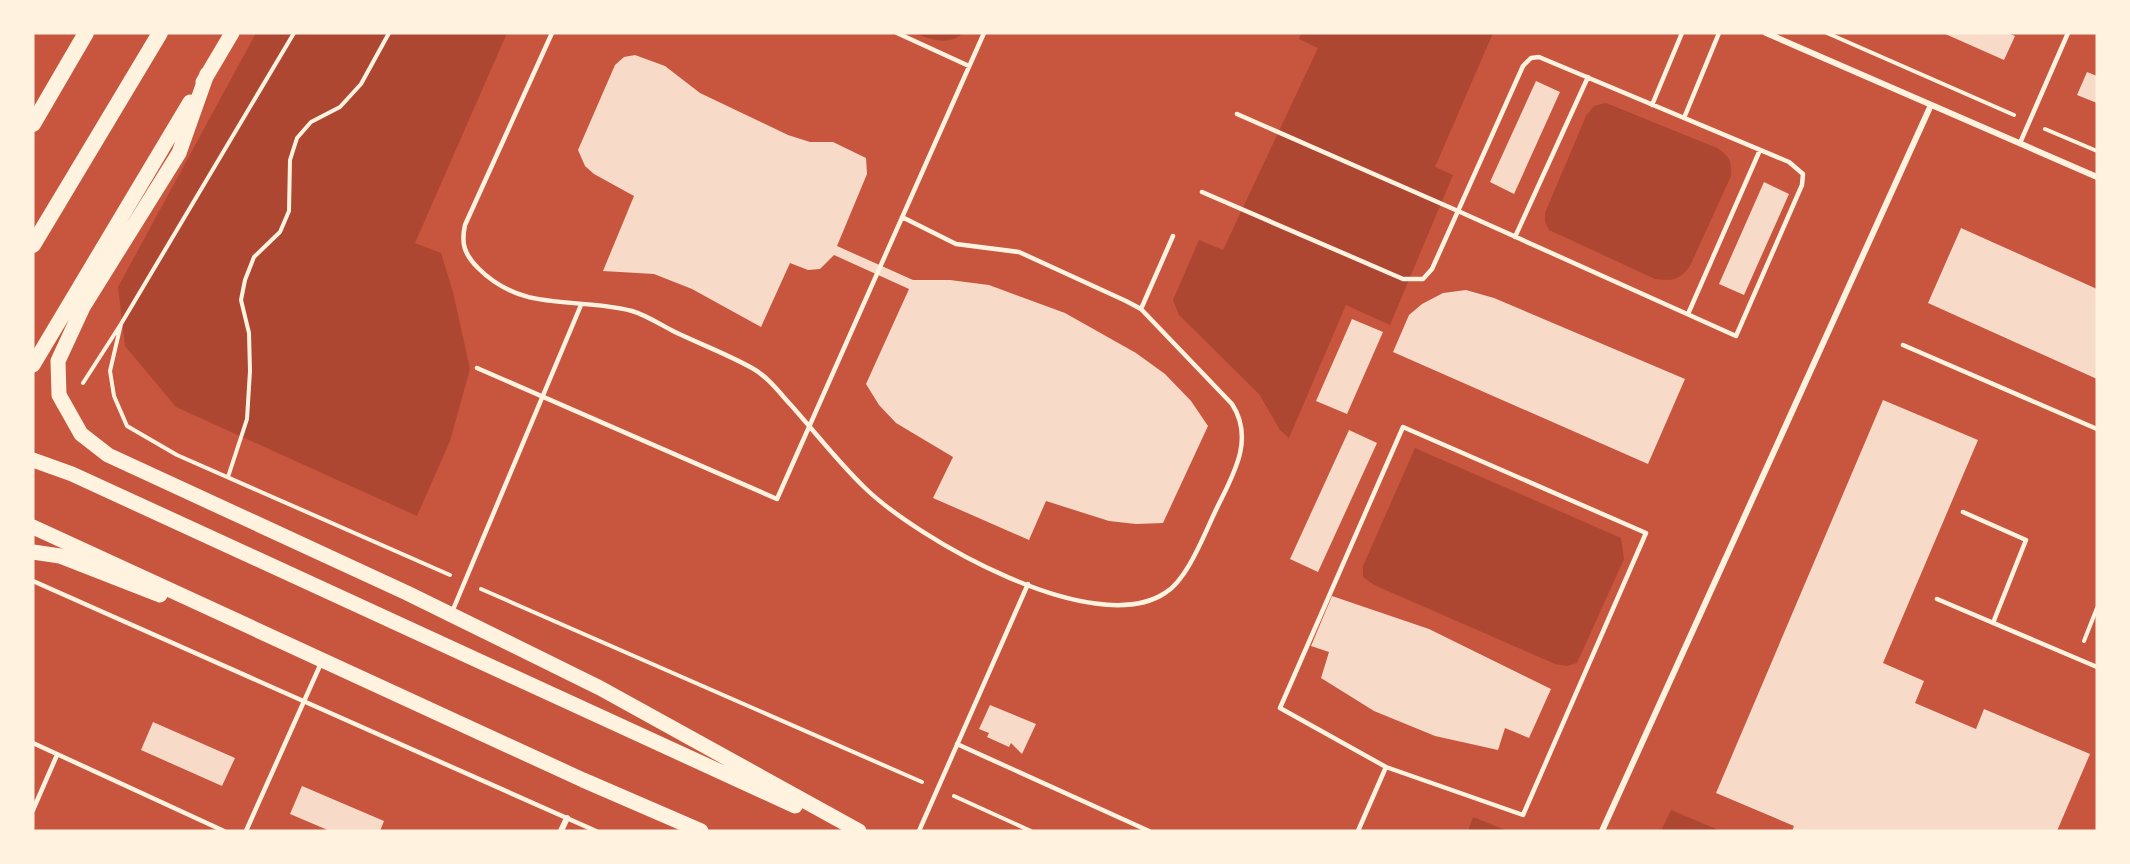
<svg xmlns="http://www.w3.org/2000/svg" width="2130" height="864" viewBox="0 0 2130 864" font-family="'Work Sans',sans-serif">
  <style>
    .green { fill: #ae4732 }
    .building { fill: #f7dbc8 }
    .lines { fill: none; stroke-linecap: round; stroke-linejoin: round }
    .path { stroke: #fff3e0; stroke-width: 4 }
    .service { stroke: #fff3e0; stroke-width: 4.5 }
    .minor { stroke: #fff3e0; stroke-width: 6 }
    .primary { stroke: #fff3e0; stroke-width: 15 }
    .trunk { stroke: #fff3e0; stroke-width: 16 }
  </style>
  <rect width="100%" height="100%" fill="#c8553d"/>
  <!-- green -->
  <path class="green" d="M256,33H507L415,243L441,253L453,292L470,369L450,441L417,516L176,407L125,346L118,287Z
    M915,33H963C949,46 931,40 915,33Z
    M1301,33H1493L1435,167L1453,175L1390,325L1346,305L1289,438L1280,430L1259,394L1179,315L1173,300L1199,240L1223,250L1318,48L1299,39Z
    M1606,103L1717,148C1730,156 1732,162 1731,176L1690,266C1680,280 1672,281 1655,279L1549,230L1545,222V213L1586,116L1594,106Z
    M1415,448L1621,538L1624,559L1577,663L1567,666L1555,664L1374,585L1363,577V566Z
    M1671,810L1721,831H1661Z
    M1473,817L1508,831H1468Z"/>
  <!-- building -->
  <path class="building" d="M1943,33H2008L2015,36L2004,60Z
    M635,55L665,66L700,93L788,135L810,142H833L866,158L867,174L837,246L913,280H950L989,285L1065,313L1136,353L1165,374L1191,401L1208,426L1163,523L1136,524L1109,521L1046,501L1029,540L933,498L953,457L896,423L879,405L866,384L909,289L834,255L820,269L808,270L790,263L761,327L692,289L654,274L603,271L634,196L594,174L585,166L578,150L615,65L624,57Z
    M2087,72L2097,76V103L2077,95Z
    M1536,81L1560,92L1514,194L1490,182Z
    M1764,182L1789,194L1744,295L1719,284Z
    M1961,228L2097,289V379L1928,303Z
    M1466,290L1494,298L1685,379L1648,464L1393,352L1409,315L1422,304L1443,293Z
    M1352,319L1383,332L1347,414L1316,401Z
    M1883,400L1978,440L1883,663L1924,681L1915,703L1976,729L1984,709L2090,754L2057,831H1792L1794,826L1716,793Z
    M1349,430L1377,443L1318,572L1290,559Z
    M1332,596L1429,629L1551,689L1529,738L1505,728L1498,750L1435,736L1374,711L1321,678L1329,652L1311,646Z
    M990,705L1036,724L1022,754L1011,743L1009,747L987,737L989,733L979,729Z
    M153,722L235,758L222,786L141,750Z
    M302,786L384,821L380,831H330L290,814Z"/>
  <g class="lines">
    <!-- path -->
    <path class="path" d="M1827,33L2014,115
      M2045,129L2097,151
      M121,324L110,371L114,396L127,426L177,455L450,575
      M83,383L121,324L294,33
      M228,477L247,419L250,371L249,333L241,300L245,280L254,257L280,232L289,211L290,160L297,138L311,122L340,107L361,84L389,33
      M481,589L922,782
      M2084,641L2097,608
      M954,796L1031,831"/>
    <!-- service -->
    <path class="service" d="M552,33L465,225C461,243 464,254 478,268C524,314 575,296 632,311C646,315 661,325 675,332C700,344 727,354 752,368C767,376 779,392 790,404C815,432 838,462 864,487C917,539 1094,640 1165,593C1187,580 1204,535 1215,512C1231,478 1256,441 1232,404L1141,309L1126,301L1019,252L956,244L902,217
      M897,33L969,66
      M1539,57L1789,162L1803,174L1802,185L1736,336L1458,211L1523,66L1531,58Z
      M1652,105L1682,33
      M1684,118L1719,33
      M2020,143L2068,33
      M1202,192L1403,279H1423L1432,269L1458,211L1237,114
      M1515,237L1588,77
      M1141,309L1173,236
      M1688,314L1760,150
      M1903,345L2097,429
      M477,368L777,499L984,33
      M1403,427L1646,533L1523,815L1386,767L1280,708Z
      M1963,512L2026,540L1993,623
      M33,581L596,831
      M1937,599L2097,667
      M452,612L581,305
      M33,743L224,831
      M957,744L1149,831
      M33,810L57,755
      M246,831L322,661
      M919,831L1028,584
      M1358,831L1386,767"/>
    <!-- minor -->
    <path class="minor" d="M1766,33L2097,177
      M561,831L567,818
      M1602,831L1931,105"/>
    <!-- primary -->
    <path class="primary" d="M207,74L179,153L83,307L58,361L59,395L81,434L108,455L407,593L600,688L859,831
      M203,82L232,33
      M33,365L190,102
      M33,460L72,474L795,806
      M33,527L583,780L701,831
      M33,552L60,556L160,595"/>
    <!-- trunk -->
    <path class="trunk" d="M33,124L86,33
      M33,245L160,33"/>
  </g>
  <!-- border -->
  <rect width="2130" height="864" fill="none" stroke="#fff3e0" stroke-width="69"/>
</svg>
